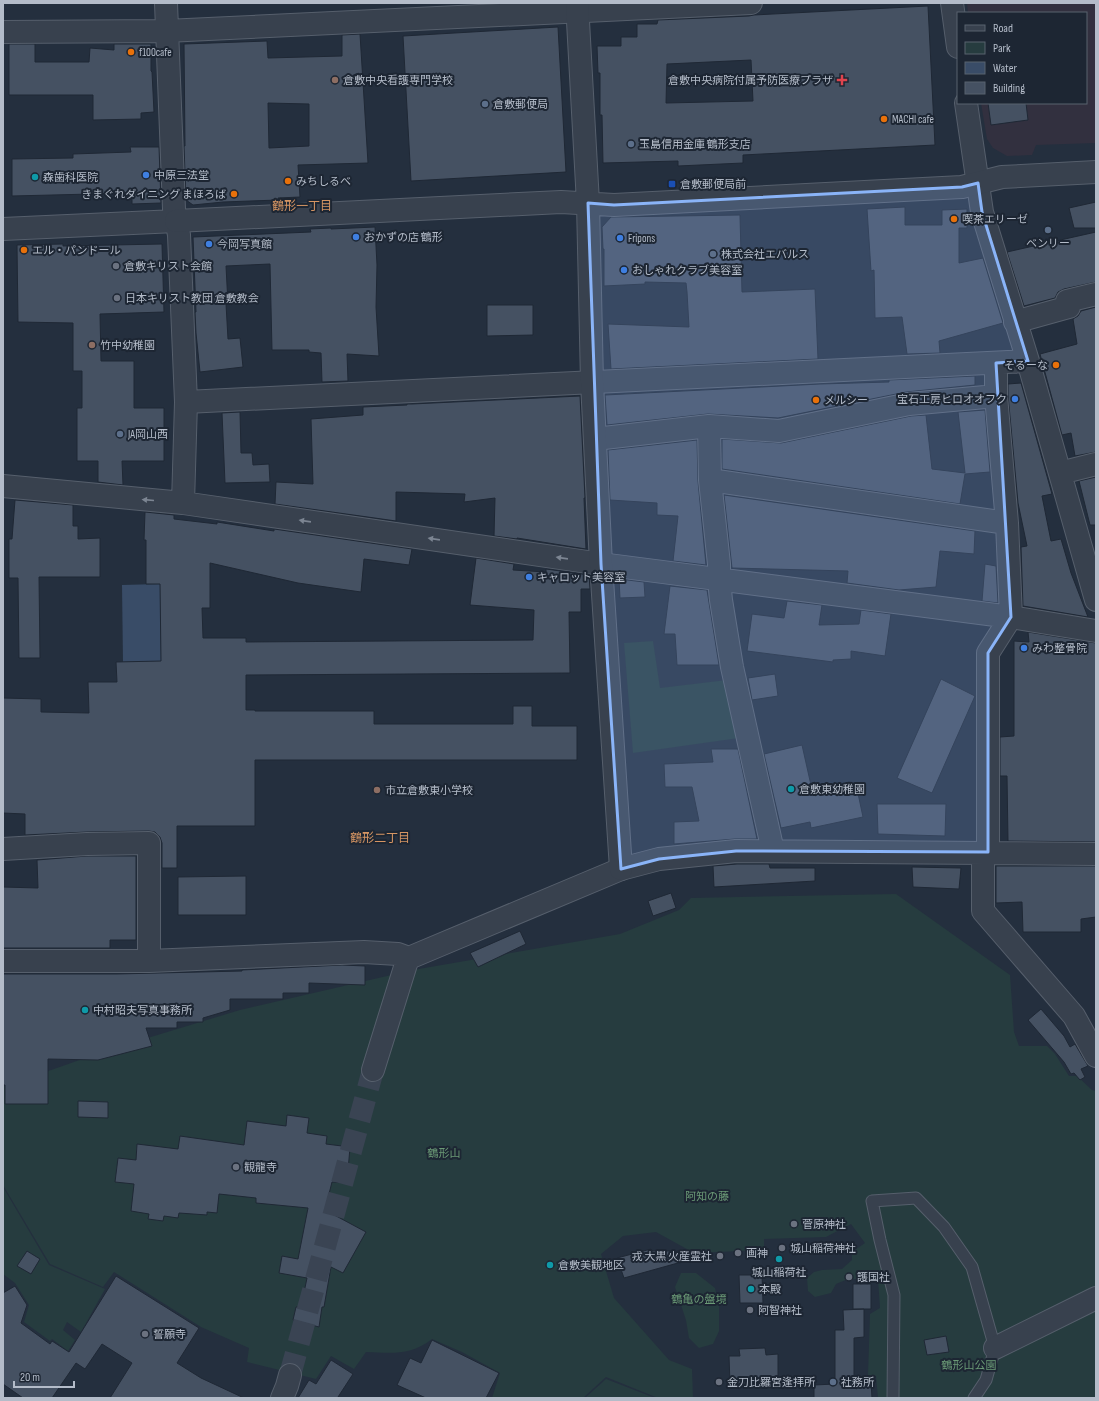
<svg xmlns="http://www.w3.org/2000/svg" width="1099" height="1401" viewBox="0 0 1099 1401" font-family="'Sofia Sans Condensed','Noto Sans JP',sans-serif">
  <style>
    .medical { fill: #32303f }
    .green { fill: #263c3f; fill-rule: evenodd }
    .water { fill: #394c67 }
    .building { fill: #455162; stroke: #1f2835; fill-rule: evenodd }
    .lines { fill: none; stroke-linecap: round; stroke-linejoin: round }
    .minor-tunnel { stroke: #3a4453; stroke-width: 22; stroke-dasharray: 22 11; stroke-linecap: butt }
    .service-casing { stroke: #565f6c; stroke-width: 13 }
    .minor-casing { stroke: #565f6c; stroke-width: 24 }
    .tertiary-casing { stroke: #565f6c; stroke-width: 24 }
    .service { stroke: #38414e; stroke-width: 11 }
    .minor { stroke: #38414e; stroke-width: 22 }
    .tertiary { stroke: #38414e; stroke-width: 22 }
    .oneway { fill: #7c8592 }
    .marked { fill: #8ab4f8; fill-opacity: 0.2; stroke: #8ab4f8; stroke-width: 3; stroke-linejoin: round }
    .food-dot { fill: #e8710a; stroke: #1d2633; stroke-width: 1.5 }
    .education-dot { fill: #8d6e63; stroke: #1d2633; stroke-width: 1.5 }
    .health-dot { fill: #e0444e; stroke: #1d2633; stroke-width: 1.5 }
    .service-dot { fill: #5c6f8a; stroke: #1d2633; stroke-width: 1.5 }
    .shop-dot { fill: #3f7fe0; stroke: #1d2633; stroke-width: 1.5 }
    .culture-dot { fill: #0f9aa8; stroke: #1d2633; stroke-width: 1.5 }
    .transit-dot { fill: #1a4fb4; stroke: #1d2633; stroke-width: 1.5 }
    .worship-dot { fill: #6b7280; stroke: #1d2633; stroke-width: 1.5 }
    .labels { text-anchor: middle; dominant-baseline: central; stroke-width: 4; stroke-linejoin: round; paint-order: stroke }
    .poi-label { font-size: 11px; fill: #b4bcc9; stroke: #1d2633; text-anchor: start }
    .park-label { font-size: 11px; fill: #6b9a76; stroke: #1d2633 }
    .neighbourhood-label { font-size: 12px; fill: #d59563; stroke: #1d2633 }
  </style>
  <rect width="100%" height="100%" fill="#242f3e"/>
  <!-- medical -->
  <path class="medical" d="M967,3H1096V143L1036,145L1032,155L1007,156L993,148L987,139L981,103H1086V13H968Z"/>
  <!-- green -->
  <path class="green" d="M653,641L660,688L727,680L739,738L633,753L624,643Z
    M896,894L1010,975L1014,1032L1019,1046H1047L1055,1054L1069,1076H1077L1092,1090L1096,1091V1398H878L876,1376L868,1375L870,1314L880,1308L878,1279H848L836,1284L831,1293L815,1297L808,1291L807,1278L814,1272L822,1270L842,1269L852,1260V1252L865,1243L851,1224L826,1237L764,1239V1250L694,1253L656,1232L623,1236L601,1254L614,1298L669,1360L692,1369L693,1398H658L606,1377L583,1398H492L500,1373L462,1352L432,1339C410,1356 392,1353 366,1352L354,1369L331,1356L316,1379L247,1362L249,1348L201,1327L114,1272L103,1287L50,1264L3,1185V1087L108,1050L240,1010L413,970L620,934L679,910L691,898Z
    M3,1187L49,1265L105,1289L81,1332L67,1322L63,1330L75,1340L68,1351L52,1339L50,1341L24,1322L29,1305L15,1283L3,1274ZM27,1251L40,1259L31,1274L18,1266Z
    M681,1273H696L715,1288L719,1306V1331L713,1344L699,1348L689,1338L686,1320L675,1287Z
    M606,1379L655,1398H585Z"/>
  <!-- water -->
  <path class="water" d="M160,584L161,661L123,662L122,585Z"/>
  <!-- building -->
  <path class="building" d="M928,6L935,145L743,155V163L678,166V161L603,163L602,115H600V73H598L597,46H621V37H637V24H657L658,20L749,16L754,15ZM751,60L753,101L666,103L667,64Z
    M558,27L566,172L411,181L403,36Z
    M360,34L368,163L298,165L300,197L278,198V200L223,202L193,205L186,200L184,146H185L184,44L267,41L268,58L342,56V35ZM268,103L309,104V146L269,148Z
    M9,44H35V62H89L90,48L114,50V44H151V71L152,72L154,112L141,113V119L93,120V95H9Z
    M988,103H1026L1028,120L991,125Z
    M130,147H159L161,203L132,204V193L12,196V159L73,158V154L131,152Z
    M1096,202V228H1074L1069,208Z
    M905,207V225H942V210L967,209V228H959V263L983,258L1003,323L939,341L940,353L907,354L902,317L875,318L874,270L871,271L867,209Z
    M740,215L742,292L815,289L818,359L611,369L608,324L689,327L687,292L686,283L645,282V284L604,286V249H603L602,227L611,217Z
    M375,227L377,265L376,307L379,356L347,354L348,381L322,382L321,353L309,352V350H272L270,264L226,266L228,304H226L228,339L240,338L243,367L200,372L196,333L195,312H196L193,237L311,232L310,229L331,228V229Z
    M1096,232V282L1064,289L1058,292L1055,298L1024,306L1007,252Z
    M63,244V246L162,244L164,312L100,314L101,361H134V408H164V461H122L123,485L98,482V461H77V408H82V371H73V323L18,322L17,245Z
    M487,305H533V335L487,336Z
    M1096,307V452L1075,456L1071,433L1062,435L1040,354L1077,344L1073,319L1078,316L1081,311Z
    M975,376V385L906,392L778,418L708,414L607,425L605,395L820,384L889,382V380Z
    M1021,383L1052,494L1042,496L1051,541L1061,539L1071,573L1088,617L1023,606L1021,547L1027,546L1018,503L1008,395V384Z
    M580,396L585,498H584L586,549L517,538V539L494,536L495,498L464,502L465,494L396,492V521L275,504L276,482L313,484L311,419L363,415V407L407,405V404H412Z
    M985,410L990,472L965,474L960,504L722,469V439L781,443L911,416L926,415L932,469L965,473L958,412Z
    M240,412L241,453H252L253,465L269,464L270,482L225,483L222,413Z
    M697,440L698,481L706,565L673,561L678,516L657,515V503L610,500L608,450Z
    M1096,477V525H1090L1079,481Z
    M724,495L975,531L974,554L940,551L936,587L899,590L847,583L848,571L732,568Z
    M15,500L73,505V526H78V539L100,538V577H39L40,658H19L18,578H9V539H12Z
    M145,512L174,515V519L217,524V522L274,531V529L412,549L409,565L364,559L361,592L298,583L210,563V608H202L203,638H246V642L533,640L534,610L470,605L476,558L514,564L513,570L546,572V569L589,575L590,589H581V612H569L570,673L246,675V710H255V711H374V724H513V706H532V726H577V760H255V826H177V868H162V843L160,837L155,832L149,831L87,832L25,835V814L3,813V698L41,699V712L89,713L88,682H117L116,662L161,661L160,584H146V540H144Z
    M985,564L996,566L998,603L982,601Z
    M619,579L644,582L645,597L620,598Z
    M670,586L707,590L719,665H677L675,634H664Z
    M787,601L822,605L819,625L859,624L861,610L891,614L885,656L851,651V659L833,660V662L747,651L752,614L784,618Z
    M1028,632L1096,643V842L1008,841L1007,776H1000V737L1014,736V641L1029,642Z
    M775,674L778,696L752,700L748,678Z
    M941,679L975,696L932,793L897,778Z
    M802,745L813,794L856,784L863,817L811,828L810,822L781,828L764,754Z
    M711,749H738L757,839H735L674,844V822L699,821L692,787H665L664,764L713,762Z
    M877,804H946L945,836L878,834Z
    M87,856H136V940H110V948H3V887L38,888L37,860Z
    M737,864H769L770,868H815V881L714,887L713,866Z
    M996,866H1096V917L1081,919V932H1023L1022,902L996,903Z
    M912,867L961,868L959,889L913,887Z
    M246,876V915H178V877Z
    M671,893L676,908L653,916L648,901Z
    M520,931L526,944L478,967L470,953Z
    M342,965L365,966V985L309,983V993H283V999H230V1010L203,1018V1022H177V1028H146L152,1046L98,1060L48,1059V1104H5V1085H3V974H117L242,971V970Z
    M1041,1009L1064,1036L1070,1047L1075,1044L1088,1066L1081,1069L1085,1077L1080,1080L1074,1073L1071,1074L1064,1062L1028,1020Z
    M78,1101L108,1102V1118L78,1117Z
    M287,1115L309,1118L307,1133L327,1136L326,1144L350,1147L347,1183L332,1182L325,1210L366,1232L343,1273L331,1267L324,1307H322L319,1327L293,1320L296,1307H301L307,1278L279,1273L282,1256L298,1259L308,1208L256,1203V1198L219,1194L217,1213L207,1212V1215L179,1213L178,1218L164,1216L163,1221L148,1219L149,1214L131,1211L134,1184L115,1182L118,1158L136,1160L137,1144L178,1149L180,1136L244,1145L247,1121L286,1126Z
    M651,1249L652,1251H703V1256L624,1278L617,1258Z
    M27,1251L40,1259L31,1274L17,1266Z
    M739,1275H762L763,1303H740Z
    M116,1276L199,1328L177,1363L201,1378L244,1398H110L132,1363L102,1344L85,1369L76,1363L52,1398H23L3,1384V1293L15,1286L27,1305L21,1323L50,1344L52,1341L69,1352Z
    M853,1284H871V1309H853Z
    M864,1309V1337L854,1338V1383L871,1382L872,1398H814V1385L835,1384V1330H844L843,1310Z
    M946,1336L949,1352L927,1355L924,1340Z
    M432,1340L499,1373L486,1398H426L397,1385L410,1358L421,1363Z
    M765,1348L766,1355L778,1354V1384H730L729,1356H740L739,1349Z
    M331,1360L353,1374L338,1397L340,1398H298L309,1380L316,1384Z"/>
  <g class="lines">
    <!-- minor-tunnel -->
    <path class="minor-tunnel" d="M290,1375L373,1070"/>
    <!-- service casing -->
    <g class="service-casing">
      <path id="service" d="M893,1398L894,1295L880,1240L872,1201L916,1198L944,1227L972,1267L995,1348L986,1380L974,1398"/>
    </g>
    <!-- minor casing -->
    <g class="minor-casing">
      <path id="minor" d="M166,3L174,209L179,235L186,402L183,503
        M952,3L958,47
        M3,32L166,31L751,3
        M966,103L982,212L1028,361L1096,600
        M3,229L176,221
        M1015,322L1069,307L1067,301L1096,294
        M186,402L1028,361
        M709,426L710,480L719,564V580L721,600L732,667L773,851
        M595,439L709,426L779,431L909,404L996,396
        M1060,473L1096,464
        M710,480L1007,523
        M3,486L183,503L601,564L1011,617L1096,631
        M3,849L87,844L149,843V961
        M988,852V653L1011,617L1007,523L996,396V363
        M983,853V911L1074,1016L1096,1056
        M3,961H149L364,952L398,954L409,958
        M373,1070L406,964L409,958L621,869L659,859L736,851L1096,854
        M995,1348L1096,1298
        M282,1398L287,1386L290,1375"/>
    </g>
    <!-- tertiary casing -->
    <g class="tertiary-casing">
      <path id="tertiary" d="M577,3L588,203L592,382L601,564L621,869
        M176,221L561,202L614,205L962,187L1002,177L1096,172"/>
    </g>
    <!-- service -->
    <use href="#service" class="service"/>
    <!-- minor -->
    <use href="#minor" class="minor"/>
    <!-- tertiary -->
    <use href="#tertiary" class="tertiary"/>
  </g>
  <!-- one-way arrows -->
  <defs><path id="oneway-solid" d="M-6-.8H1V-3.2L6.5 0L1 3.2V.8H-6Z"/></defs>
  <g class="oneway">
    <use href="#oneway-solid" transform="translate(148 500) rotate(-175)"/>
    <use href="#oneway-solid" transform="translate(305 521) rotate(-172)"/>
    <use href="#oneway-solid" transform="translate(434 539) rotate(-172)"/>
    <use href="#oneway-solid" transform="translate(562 558) rotate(-172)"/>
  </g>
  <!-- marked area -->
  <path class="marked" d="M978,183L982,212L1028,361L996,363L1011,617L988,653V852L736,851L659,859L621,869L601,564L588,203L614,205L962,187Z"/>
  <!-- markers -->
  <g class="food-dot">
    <circle cx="131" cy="52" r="4"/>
    <circle cx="884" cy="119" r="4"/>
    <circle cx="288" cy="181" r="4"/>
    <circle cx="234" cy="194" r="4"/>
    <circle cx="954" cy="219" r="4"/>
    <circle cx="24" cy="250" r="4"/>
    <circle cx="1056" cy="365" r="4"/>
    <circle cx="816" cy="400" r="4"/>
  </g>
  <g class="education-dot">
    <circle cx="335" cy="80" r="4"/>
    <circle cx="92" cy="345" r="4"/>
    <circle cx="377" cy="790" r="4"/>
  </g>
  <path class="health-dot" d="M840 74h4v4h4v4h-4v4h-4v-4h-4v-4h4z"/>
  <g class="service-dot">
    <circle cx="485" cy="104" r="4"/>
    <circle cx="631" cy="144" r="4"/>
    <circle cx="1048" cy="230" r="4"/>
    <circle cx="713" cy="254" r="4"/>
    <circle cx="120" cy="434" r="4"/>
    <circle cx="833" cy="1382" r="4"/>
  </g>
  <g class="shop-dot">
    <circle cx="146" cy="175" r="4"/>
    <circle cx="356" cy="237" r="4"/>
    <circle cx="620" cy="238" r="4"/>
    <circle cx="209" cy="244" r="4"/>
    <circle cx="624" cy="270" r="4"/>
    <circle cx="1015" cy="399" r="4"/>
    <circle cx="529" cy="577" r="4"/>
    <circle cx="1024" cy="648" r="4"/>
  </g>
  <g class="culture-dot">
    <circle cx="35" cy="177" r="4"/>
    <circle cx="791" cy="789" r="4"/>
    <circle cx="85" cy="1010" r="4"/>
    <circle cx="779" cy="1259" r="4"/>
    <circle cx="550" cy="1265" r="4"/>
    <circle cx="751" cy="1289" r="4"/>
  </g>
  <rect class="transit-dot" x="668" y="180" width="8" height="8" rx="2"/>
  <g class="worship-dot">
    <circle cx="116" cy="266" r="4"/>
    <circle cx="117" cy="298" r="4"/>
    <circle cx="236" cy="1167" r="4"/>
    <circle cx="794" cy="1224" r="4"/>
    <circle cx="782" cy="1248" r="4"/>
    <circle cx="738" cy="1253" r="4"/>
    <circle cx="720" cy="1256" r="4"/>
    <circle cx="849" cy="1277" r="4"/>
    <circle cx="750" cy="1310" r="4"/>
    <circle cx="145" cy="1334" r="4"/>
    <circle cx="719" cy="1382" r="4"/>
  </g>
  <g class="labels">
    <!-- poi labels -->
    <g class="poi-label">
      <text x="139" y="52">f100cafe</text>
      <text x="343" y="80">倉敷中央看護専門学校</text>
      <text x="833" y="80" text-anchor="end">倉敷中央病院付属予防医療プラザ</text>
      <text x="493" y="104">倉敷郵便局</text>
      <text x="892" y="119">MACHI cafe</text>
      <text x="639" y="144">玉島信用金庫 鶴形支店</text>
      <text x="154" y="175">中原三法堂</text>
      <text x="43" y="177">森歯科医院</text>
      <text x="296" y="181">みちしるべ</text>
      <text x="680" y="184">倉敷郵便局前</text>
      <text x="226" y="194" text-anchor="end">きまぐれダイニング まほろば</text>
      <text x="962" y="219">喫茶エリーゼ</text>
      <text x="364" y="237">おかずの店 鶴形</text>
      <text x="628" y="238">Fripons</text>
      <text x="1048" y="243" text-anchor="middle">ベンリー</text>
      <text x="217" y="244">今岡写真館</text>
      <text x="32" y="250">エル・パンドール</text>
      <text x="721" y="254">株式会社エバルス</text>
      <text x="124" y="266">倉敷キリスト会館</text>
      <text x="632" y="270">おしゃれクラブ美容室</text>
      <text x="125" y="298">日本キリスト教団 倉敷教会</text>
      <text x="100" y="345">竹中幼稚園</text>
      <text x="1048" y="365" text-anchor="end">そるーな</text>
      <text x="1007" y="399" text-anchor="end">宝石工房ヒロオオフク</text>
      <text x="824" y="400">メルシー</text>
      <text x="128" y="434">JA岡山西</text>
      <text x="537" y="577">キャロット美容室</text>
      <text x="1032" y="648">みわ整骨院</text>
      <text x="799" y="789">倉敷東幼稚園</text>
      <text x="385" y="790">市立倉敷東小学校</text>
      <text x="93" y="1010">中村昭夫写真事務所</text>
      <text x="244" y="1167">観龍寺</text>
      <text x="802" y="1224">菅原神社</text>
      <text x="790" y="1248">城山稲荷神社</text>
      <text x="746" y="1253">画神</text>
      <text x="712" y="1256" text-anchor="end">戎 大黒 火産霊社</text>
      <text x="558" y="1265">倉敷美観地区</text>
      <text x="779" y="1272" text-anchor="middle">城山稲荷社</text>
      <text x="857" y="1277">護国社</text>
      <text x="759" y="1289">本殿</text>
      <text x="758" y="1310">阿智神社</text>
      <text x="153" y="1334">誓願寺</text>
      <text x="727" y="1382">金刀比羅宮逢拝所</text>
      <text x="841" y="1382">社務所</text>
    </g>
    <!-- park labels -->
    <g class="park-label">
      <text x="444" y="1153">鶴形山</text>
      <text x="707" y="1196">阿知の藤</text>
      <text x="699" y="1299">鶴亀の盤境</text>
      <text x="969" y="1365">鶴形山公園</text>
    </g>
    <!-- neighbourhood labels -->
    <g class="neighbourhood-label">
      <text x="302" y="206">鶴形一丁目</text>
      <text x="380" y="838">鶴形二丁目</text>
    </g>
  </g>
  <!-- border -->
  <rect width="1099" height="1401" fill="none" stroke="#b4bcc9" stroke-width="8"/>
  <!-- legend -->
  <rect x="957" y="12" width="130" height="92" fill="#1d2633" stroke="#59626f"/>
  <rect x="965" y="25" width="20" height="6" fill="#38414e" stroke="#59626f"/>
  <text x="993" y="32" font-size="12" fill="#b4bcc9">Road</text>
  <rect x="965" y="42" width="20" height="12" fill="#263c3f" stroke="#59626f"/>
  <text x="993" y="52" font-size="12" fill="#b4bcc9">Park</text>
  <rect x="965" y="62" width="20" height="12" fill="#394c67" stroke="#59626f"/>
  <text x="993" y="72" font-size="12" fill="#b4bcc9">Water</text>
  <rect x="965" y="82" width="20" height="12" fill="#455162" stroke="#59626f"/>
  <text x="993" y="92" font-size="12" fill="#b4bcc9">Building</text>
  <!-- scale -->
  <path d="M14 1381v6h60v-6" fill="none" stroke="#b4bcc9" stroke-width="2"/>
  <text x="20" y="1381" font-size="12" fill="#b4bcc9" stroke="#1d2633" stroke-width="3" paint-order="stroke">20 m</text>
</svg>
